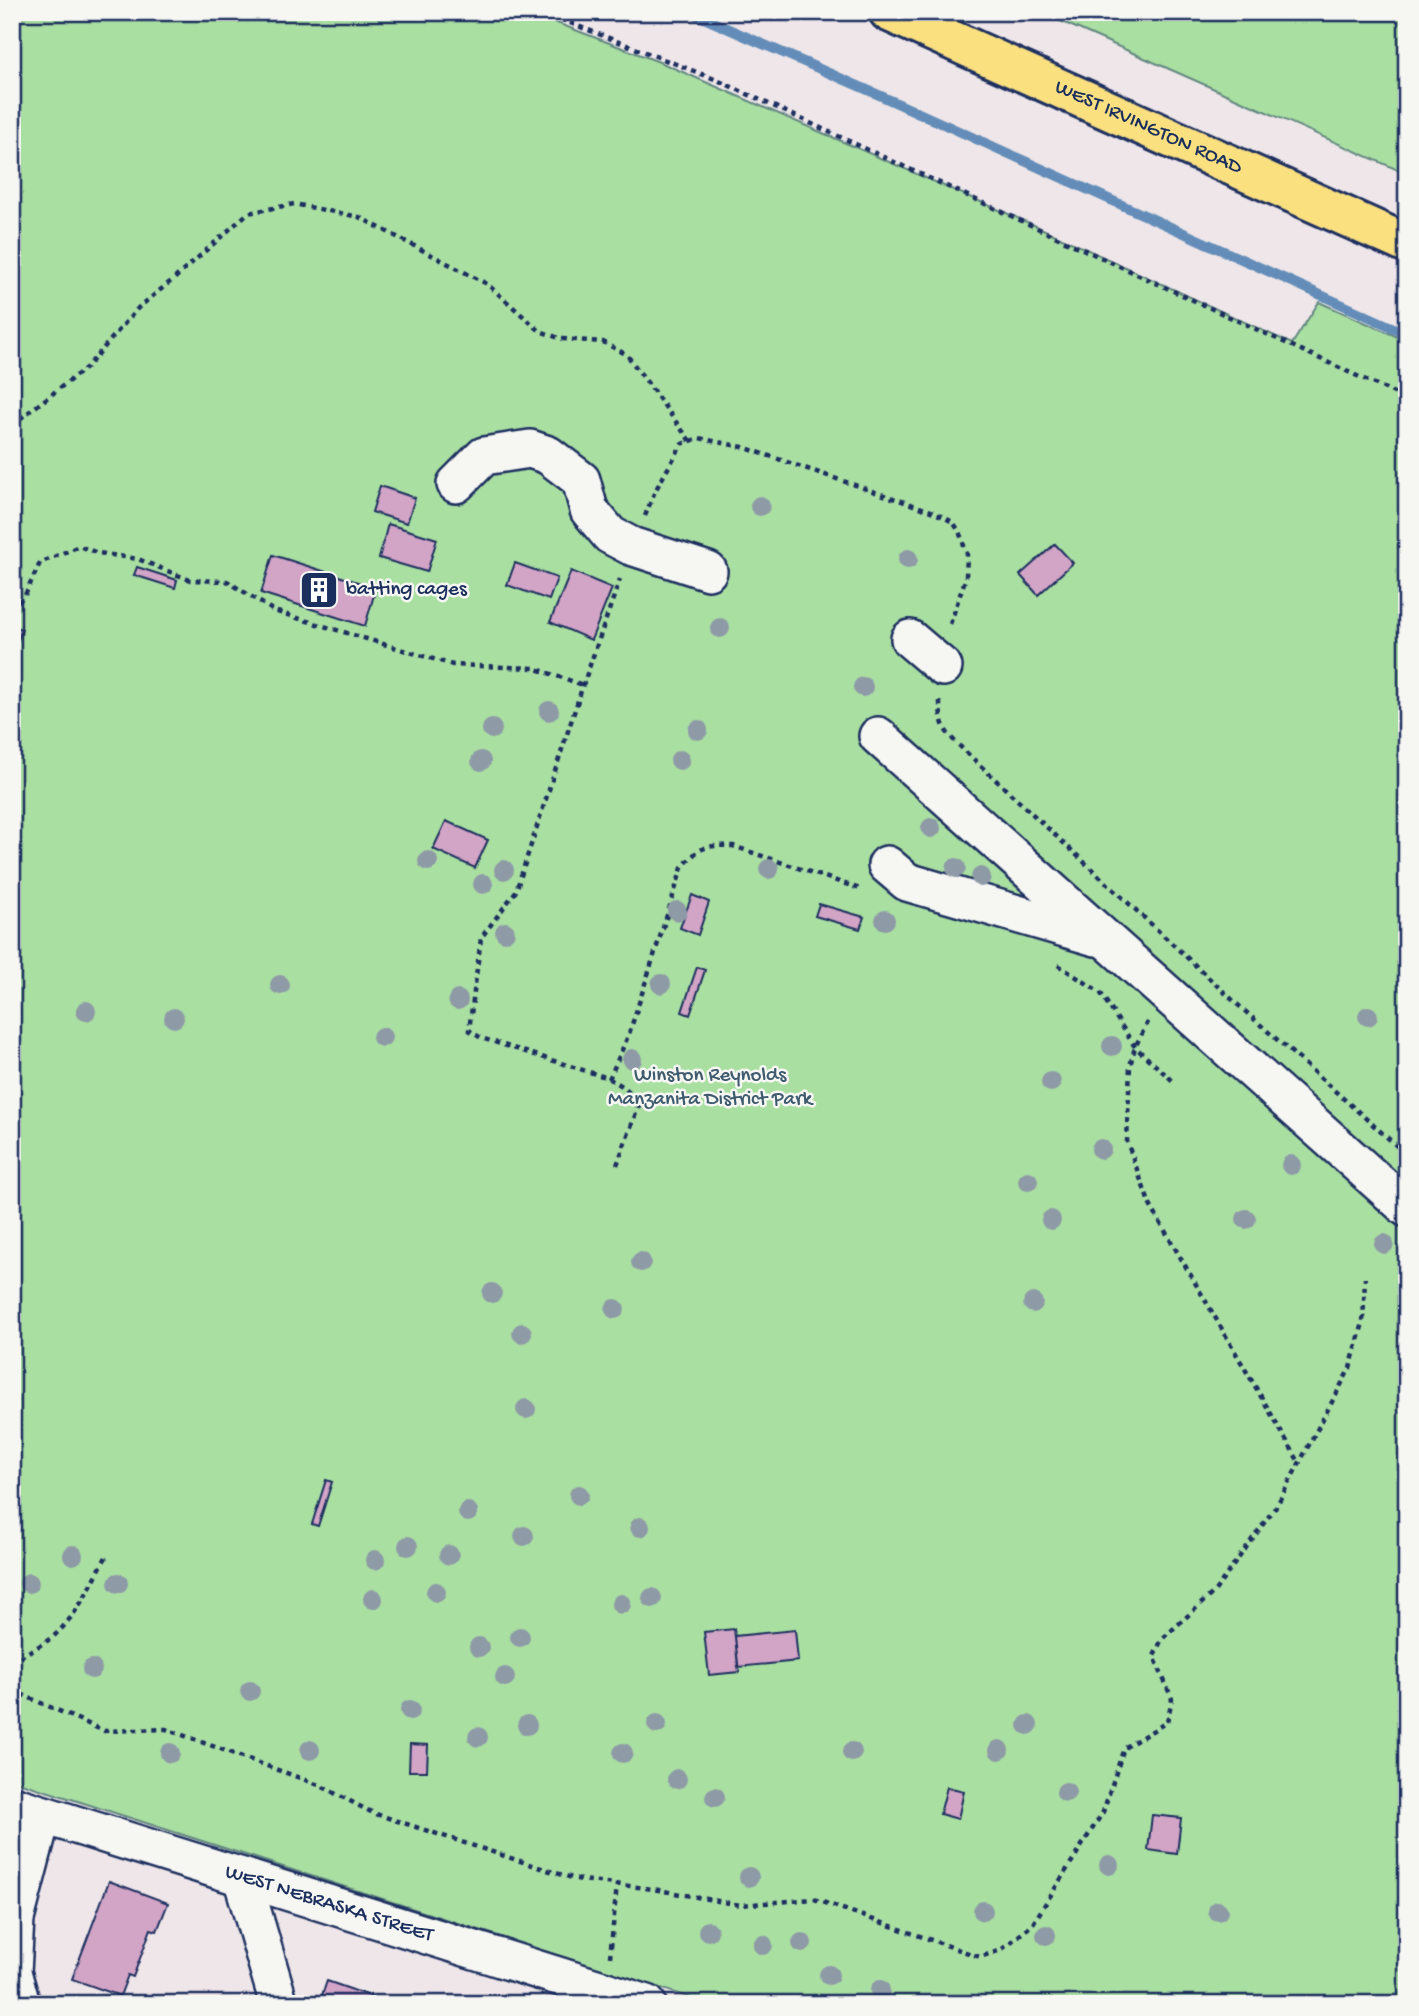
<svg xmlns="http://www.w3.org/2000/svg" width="1419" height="2016" viewBox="0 0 1419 2016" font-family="'Gochi Hand',sans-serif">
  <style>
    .green { fill: #aadfa2; stroke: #628780; stroke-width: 2 }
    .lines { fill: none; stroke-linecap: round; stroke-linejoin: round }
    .stream { stroke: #648db8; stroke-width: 10 }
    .building { fill: #d2a4c6; stroke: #1b2f5e; stroke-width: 2 }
    .minor-casing { stroke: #1b2f5e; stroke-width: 42 }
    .major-casing { stroke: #1b2f5e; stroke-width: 44 }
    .path { stroke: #1b2f5e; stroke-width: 4.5; stroke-dasharray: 5 5; stroke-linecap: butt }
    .minor { stroke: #f6f6f2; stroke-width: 37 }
    .major { stroke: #fbe080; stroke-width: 38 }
    .tree { fill: #8e9aa6 }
    .labels { text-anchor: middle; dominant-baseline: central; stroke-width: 5; stroke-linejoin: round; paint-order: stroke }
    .street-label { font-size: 21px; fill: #1b2f5e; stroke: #f6f6f2 }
    .poi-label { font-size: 21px; fill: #1b2f5e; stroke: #f6f6f2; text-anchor: start }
    .park-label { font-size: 21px; fill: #3f5b6f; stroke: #f6f6f2 }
  </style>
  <rect width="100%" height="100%" fill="#efe6e9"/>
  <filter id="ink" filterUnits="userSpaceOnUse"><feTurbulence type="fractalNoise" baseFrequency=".0143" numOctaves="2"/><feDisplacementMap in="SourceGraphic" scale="14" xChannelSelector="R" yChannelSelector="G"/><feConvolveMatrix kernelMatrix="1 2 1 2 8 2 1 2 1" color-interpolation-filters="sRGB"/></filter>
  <g filter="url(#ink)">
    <!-- green -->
    <path class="green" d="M12,12H528L662,63L1036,226L1292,344L1319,302L1407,341V2004H710L12,1780Z
      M1040,12H1407V174Z"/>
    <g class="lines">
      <!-- stream -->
      <path class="stream" d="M690,12L879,95L1407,334"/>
    </g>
    <!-- building -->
    <path class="building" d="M380,486L415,498L407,523L372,512Z
      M388,524L437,539L427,572L379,558Z
      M1055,544L1073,563L1038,595L1020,575Z
      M273,555L376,588L365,626L261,593Z
      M515,563L557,578L549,600L507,585Z
      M137,567L177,580L175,588L134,575Z
      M571,571L612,588L591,640L550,622Z
      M14,627L22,629L12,658V633Z
      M446,821L488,840L475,868L433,849Z
      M692,895L709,902L698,935L680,928Z
      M819,904L864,917L860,929L815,916Z
      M697,967L705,970L690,1015L682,1012Z
      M326,1480L332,1482L318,1526L312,1524Z
      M734,1629L739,1672L709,1675L704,1632Z
      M795,1630L798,1661L738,1667L735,1636Z
      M410,1744L428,1745L427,1771H409Z
      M947,1787L964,1791L958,1819L940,1814Z
      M1152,1815L1181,1818L1177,1854L1148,1850Z
      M109,1881L168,1903L157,1931L151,1929L133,1977L128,1975L120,1996L72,1979Z
      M327,1981L393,2004H319Z"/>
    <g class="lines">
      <!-- minor casing -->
      <g class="minor-casing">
        <g id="minor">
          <path d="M456,484L484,456L530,449L548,455L581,480L589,510L610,535L631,546L708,571"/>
          <path d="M910,639L943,667"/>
          <path d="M878,736L1407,1208"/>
          <path d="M887,865L907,882L1096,937"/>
          <path id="s1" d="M12,1805L647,2004"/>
          <path d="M242,1877L279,2004"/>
          <path d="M21,2004L12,1972L15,1919L42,1815"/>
        </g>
      </g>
      <!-- major casing -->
      <g class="major-casing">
        <g id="major">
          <path id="s2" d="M889,12L1407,244"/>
        </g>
      </g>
      <!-- path -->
      <path class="path" d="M542,12L717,80L1407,399
        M12,425L87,367L138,308L175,278L248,213L294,204L359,217L487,284L540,331L562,339L603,342L627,355L690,441
        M645,516L655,491L682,444L699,438L743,447L931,511L953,522L959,531L967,554L966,577L949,627
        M12,610L26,593L40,563L79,546L98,553L138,559L190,580L227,581L274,611L453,665L534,668L583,685
        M940,701C940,732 949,735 969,755L1237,1004L1407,1155
        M1058,965L1100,992L1135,1047L1173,1081
        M1148,1022L1135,1047L1130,1066L1127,1142L1150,1205L1299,1462
        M609,1079L629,1034L682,868C699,846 706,845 733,846L860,889
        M617,1165L639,1105C632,1090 620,1084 605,1077L481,1038L469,1030L481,938L516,891L583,685L620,579
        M12,1663C25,1652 42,1646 55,1635C78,1614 92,1583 107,1555
        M12,1690L104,1731L166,1729L319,1785L373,1813L575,1879L653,1889L740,1905L814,1899L980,1957L1001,1950L1032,1925L1103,1812L1124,1748L1167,1722L1172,1699L1154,1656L1162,1639L1214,1592L1277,1505L1350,1368L1363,1323L1365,1278
        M610,1957L617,1884"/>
      <!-- minor -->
      <use href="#minor" class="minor"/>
      <!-- major -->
      <use href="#major" class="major"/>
    </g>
    <!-- trees -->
    <g class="tree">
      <circle cx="760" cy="506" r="10"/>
      <circle cx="908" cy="559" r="10"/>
      <circle cx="720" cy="628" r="10"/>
      <circle cx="863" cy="687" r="10"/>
      <circle cx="549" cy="711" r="10"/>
      <circle cx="492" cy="729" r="10"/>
      <circle cx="698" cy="730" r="10"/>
      <circle cx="680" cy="760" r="10"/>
      <circle cx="481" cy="761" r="10"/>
      <circle cx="931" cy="828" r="10"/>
      <circle cx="428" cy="861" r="10"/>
      <circle cx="956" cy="868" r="10"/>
      <circle cx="769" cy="869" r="10"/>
      <circle cx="504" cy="870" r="10"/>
      <circle cx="981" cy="877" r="10"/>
      <circle cx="483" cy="884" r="10"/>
      <circle cx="677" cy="911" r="10"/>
      <circle cx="885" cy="920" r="10"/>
      <circle cx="505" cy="932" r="10"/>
      <circle cx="661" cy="984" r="10"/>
      <circle cx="280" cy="985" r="10"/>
      <circle cx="458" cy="1000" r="10"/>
      <circle cx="86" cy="1011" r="10"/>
      <circle cx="1368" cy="1016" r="10"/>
      <circle cx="174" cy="1018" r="10"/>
      <circle cx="382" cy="1037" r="10"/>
      <circle cx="1112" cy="1046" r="10"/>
      <circle cx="632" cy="1059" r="10"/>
      <circle cx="1051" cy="1082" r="10"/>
      <circle cx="1101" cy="1149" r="10"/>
      <circle cx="1291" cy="1165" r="10"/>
      <circle cx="1028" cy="1181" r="10"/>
      <circle cx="1246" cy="1219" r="10"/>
      <circle cx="1051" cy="1220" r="10"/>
      <circle cx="1384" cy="1244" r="10"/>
      <circle cx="641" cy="1262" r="10"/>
      <circle cx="492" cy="1293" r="10"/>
      <circle cx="1033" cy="1303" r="10"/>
      <circle cx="615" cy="1309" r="10"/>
      <circle cx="522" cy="1333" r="10"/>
      <circle cx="526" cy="1409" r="10"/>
      <circle cx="579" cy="1495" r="10"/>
      <circle cx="468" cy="1512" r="10"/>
      <circle cx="640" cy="1527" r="10"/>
      <circle cx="524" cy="1536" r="10"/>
      <circle cx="408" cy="1546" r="10"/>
      <circle cx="73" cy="1555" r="10"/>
      <circle cx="449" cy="1555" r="10"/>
      <circle cx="375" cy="1560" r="10"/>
      <circle cx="29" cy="1583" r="10"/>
      <circle cx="118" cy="1583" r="10"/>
      <circle cx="436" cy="1592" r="10"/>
      <circle cx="652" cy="1598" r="10"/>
      <circle cx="373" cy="1599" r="10"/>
      <circle cx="621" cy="1604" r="10"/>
      <circle cx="520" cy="1637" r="10"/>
      <circle cx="479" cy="1647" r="10"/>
      <circle cx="92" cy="1669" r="10"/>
      <circle cx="505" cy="1677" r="10"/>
      <circle cx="250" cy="1691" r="10"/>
      <circle cx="410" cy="1710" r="10"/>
      <circle cx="657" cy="1724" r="10"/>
      <circle cx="527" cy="1725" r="10"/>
      <circle cx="1028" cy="1725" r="10"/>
      <circle cx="478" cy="1737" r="10"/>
      <circle cx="310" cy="1750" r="10"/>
      <circle cx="999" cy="1750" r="10"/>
      <circle cx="852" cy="1752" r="10"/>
      <circle cx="170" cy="1753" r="10"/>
      <circle cx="623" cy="1753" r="10"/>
      <circle cx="677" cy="1779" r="10"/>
      <circle cx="1066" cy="1792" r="10"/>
      <circle cx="715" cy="1797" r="10"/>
      <circle cx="1109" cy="1865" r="10"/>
      <circle cx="749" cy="1877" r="10"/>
      <circle cx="983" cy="1911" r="10"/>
      <circle cx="1218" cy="1911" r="10"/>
      <circle cx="708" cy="1931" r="10"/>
      <circle cx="1046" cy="1935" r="10"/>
      <circle cx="802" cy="1943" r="10"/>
      <circle cx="763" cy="1945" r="10"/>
      <circle cx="829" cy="1975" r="10"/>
      <circle cx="880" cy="1990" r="10"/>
    </g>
  </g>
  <!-- icons -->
  <defs>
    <g id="building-square" transform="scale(2.0125)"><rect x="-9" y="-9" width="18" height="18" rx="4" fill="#1b2f5e" stroke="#f6f6f2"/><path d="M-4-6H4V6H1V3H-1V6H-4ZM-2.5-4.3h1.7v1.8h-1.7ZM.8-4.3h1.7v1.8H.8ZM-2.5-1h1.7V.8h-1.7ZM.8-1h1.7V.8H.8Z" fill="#fff"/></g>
  </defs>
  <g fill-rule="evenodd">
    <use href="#building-square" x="319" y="590"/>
  </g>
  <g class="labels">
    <!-- street labels -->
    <g class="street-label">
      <text stroke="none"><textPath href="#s2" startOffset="284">WEST IRVINGTON ROAD</textPath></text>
      <text stroke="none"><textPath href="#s1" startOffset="332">WEST NEBRASKA STREET</textPath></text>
    </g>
    <!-- poi labels -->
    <g class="poi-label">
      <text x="346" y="590">batting cages</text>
    </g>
    <!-- park labels -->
    <g class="park-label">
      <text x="710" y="1076">Winston Reynolds<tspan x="710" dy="24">Manzanita District Park</tspan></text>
    </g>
  </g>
  <!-- margin -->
  <rect width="1419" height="2016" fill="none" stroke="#f6f6f2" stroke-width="42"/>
  <rect x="21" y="21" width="1377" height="1974" fill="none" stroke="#1b2f5e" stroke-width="2.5" filter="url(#ink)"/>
</svg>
